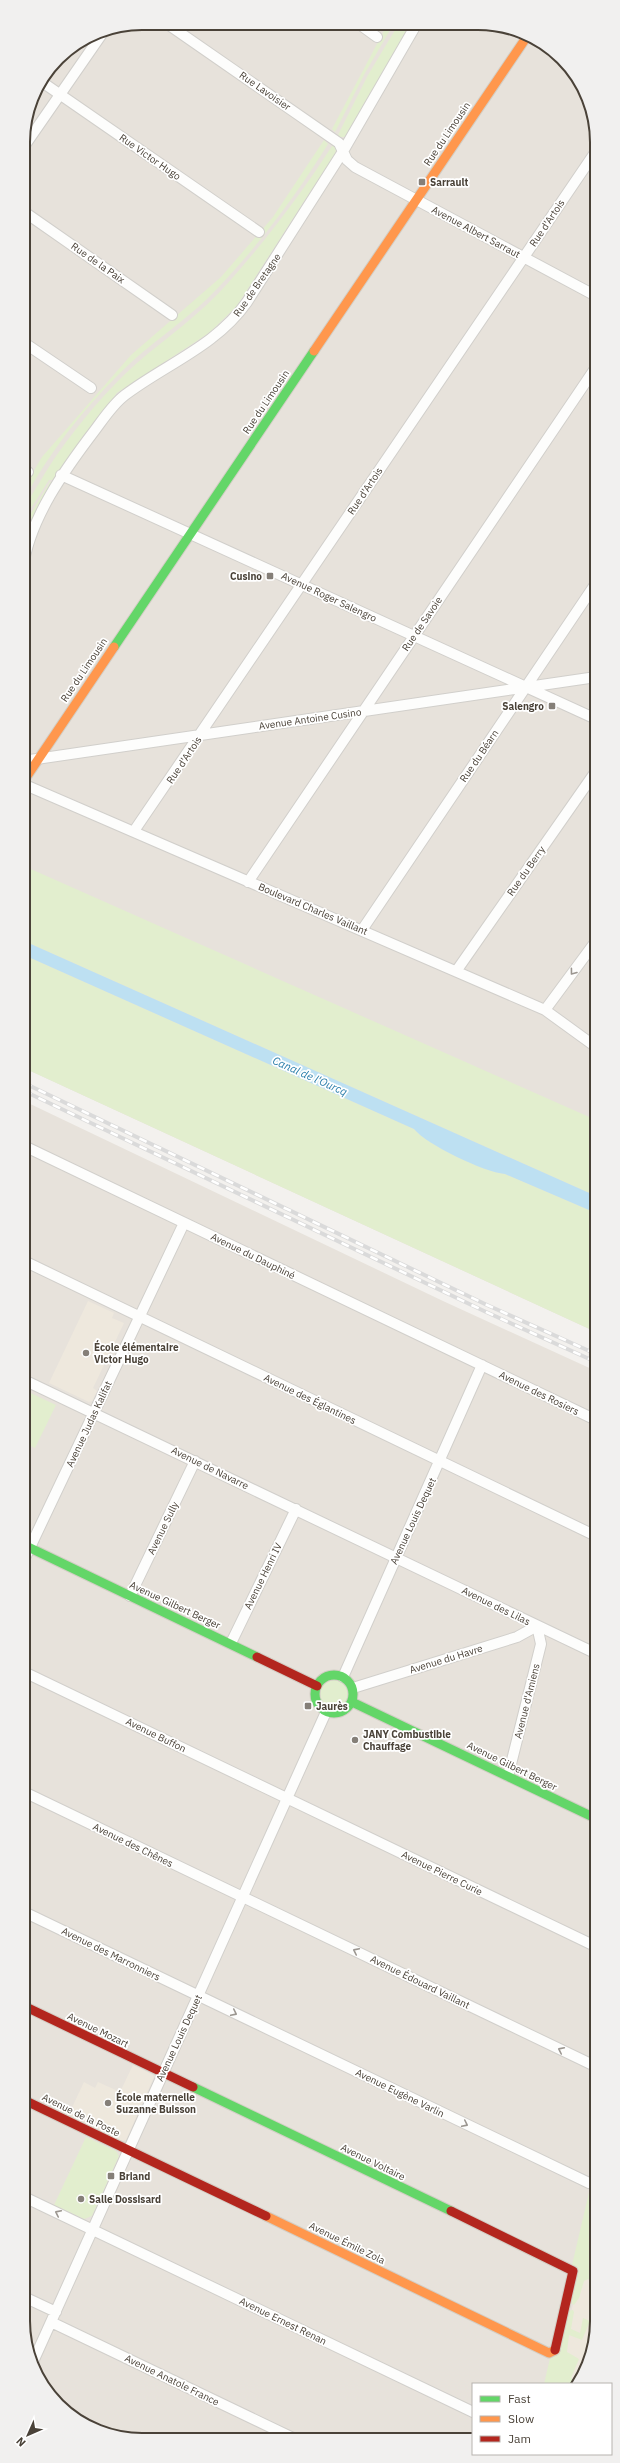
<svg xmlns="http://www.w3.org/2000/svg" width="620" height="2463" viewBox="0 0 620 2463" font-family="'IBM Plex Sans',sans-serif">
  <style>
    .residential { fill: #e7e2db }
    .education { fill: #eee8dd }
    .green { fill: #e2eece }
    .parking { fill: #e2e0dc }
    .water { fill: #bde0f2 }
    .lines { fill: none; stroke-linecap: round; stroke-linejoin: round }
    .street-casing { stroke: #d1cfcb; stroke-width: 12 }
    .fast-casing { stroke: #d3cec5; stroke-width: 11 }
    .slow-casing { stroke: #d3cec5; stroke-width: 11 }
    .jam-casing { stroke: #d3cec5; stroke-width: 11 }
    .street { stroke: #fdfdfc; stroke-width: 10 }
    .fast { stroke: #63d668; stroke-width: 9 }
    .slow { stroke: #ff974d; stroke-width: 9 }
    .jam { stroke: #b3261e; stroke-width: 9 }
    .rail-casing { stroke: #dadada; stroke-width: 4 }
    .rail { stroke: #fff; stroke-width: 2.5; stroke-dasharray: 8; stroke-linecap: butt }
    .oneway { stroke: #9b9690 }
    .poi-dot { fill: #857f78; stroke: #fff; stroke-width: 1.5 }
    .labels { text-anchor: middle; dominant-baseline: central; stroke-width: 3.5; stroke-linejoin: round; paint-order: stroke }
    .street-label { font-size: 10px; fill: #4a4238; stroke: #fff }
    .poi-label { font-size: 10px; font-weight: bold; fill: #4a4238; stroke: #fff; text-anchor: start }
    .water-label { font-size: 11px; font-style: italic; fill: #297daa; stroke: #fff }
    .rim { fill: none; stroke: #4a4238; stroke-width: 2 }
  </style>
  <rect width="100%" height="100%" fill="#f3f1ee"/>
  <!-- residential -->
  <path class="residential" d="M142,23L501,25L538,39L567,63L585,90L596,126V1332L24,1068L23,134L32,96L58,58L97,32Z
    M24,1101L443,1301L596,1371L597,2329L588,2367L577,2384H473V2439L119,2438L83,2424L58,2405L35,2374L24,2337Z"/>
  <!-- education -->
  <path class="education" d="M88,1301L114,1313L112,1318L124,1323L93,1388L97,1391L92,1401L89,1402L49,1383Z
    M133,2065L153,2075L154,2077L126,2140L121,2141L68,2116L84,2082L95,2088L98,2082L120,2092Z
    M580,2273L597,2280V2329L588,2367L577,2384H555Z"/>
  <!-- green -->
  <path class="green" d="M387,25H393L365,73L335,132L332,129Z
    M398,25H412L347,137H337L368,75Z
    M324,140L328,144C294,199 253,253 207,299C185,320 160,337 137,357C92,398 51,448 23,502V489L42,457L131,355L221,277L273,217Z
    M334,143C341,155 326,172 320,181L318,180L237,306L209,333L117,393L54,480H49L47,483L23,521C23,506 33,493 41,480C63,442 104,392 137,363C167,337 201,314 228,283C267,239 302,193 334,143Z
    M50,482L53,483L23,542V526Z
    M24,866L596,1120V1196L24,941Z
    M24,955L414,1129C427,1145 485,1172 505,1174L596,1213V1332L24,1068Z
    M24,1390L56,1405L35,1448L24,1443Z
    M320 1694a15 15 0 1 1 30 0a15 15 0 1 1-30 0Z
    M86,2137L116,2151L119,2156L92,2216L84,2219L54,2205Z
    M590,2188L597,2191V2283L588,2279L584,2281L579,2298L574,2305L570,2302L572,2265Z
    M573,2310L574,2312L571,2329L580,2333L583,2318L590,2321L582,2340L569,2335L567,2352L579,2359L571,2378L576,2381L574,2384H544L550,2358L568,2311Z"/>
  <!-- parking -->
  <path class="parking" d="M318,180L320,181L243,303L218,330L100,415L117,393L209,334L237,306Z"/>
  <!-- water -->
  <path class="water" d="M24,941L596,1196V1213L505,1174C484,1172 427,1145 414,1129L24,955Z"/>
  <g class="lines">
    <!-- street casing -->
    <g class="street-casing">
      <path id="street" d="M166,23L339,143L347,160L355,167L596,296
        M359,24L377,37
        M42,82L259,232
        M23,148L104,31
        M23,211L172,315
        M23,342L91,388
        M23,469L28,472
        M61,475L596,719
        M23,568C29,519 66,468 95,430C104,418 113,404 125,395C166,364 216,346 247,302L342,153L416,25
        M23,761L596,677
        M23,784L545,1010L596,1047
        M134,831L596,151
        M248,882L596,367
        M362,930L596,583
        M457,970L596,771
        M545,1010L596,941
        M24,1146L596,1420
        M24,1261L596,1536
        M24,1380L597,1654
        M24,1560L184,1223
        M130,1596L195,1461
        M231,1643L296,1509
        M24,1672L597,1947
        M343,1677L482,1365
        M353,1688L517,1637L537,1626L541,1644L508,1776
        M24,1792L597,2067
        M24,1912L589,2183L593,2181L597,2173
        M24,2197L473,2412
        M24,2297L56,2312
        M51,2322L293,2438
        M32,2364L326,1712"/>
    </g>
    <!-- fast casing -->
    <g class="fast-casing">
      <path id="fast" d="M114,647L314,351
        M24,1545L257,1657
        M315 1694a19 19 0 1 1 38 0a19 19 0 1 1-38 0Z
        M352,1702L597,1819
        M193,2087L451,2211"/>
    </g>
    <!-- slow casing -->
    <g class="slow-casing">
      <path id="slow" d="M314,351L528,35
        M23,782L114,647
        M266,2216L549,2353L555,2350"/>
    </g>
    <!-- jam casing -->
    <g class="jam-casing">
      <path id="jam" d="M257,1657L317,1686
        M24,2006L193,2087
        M24,2100L266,2216
        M451,2211L573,2271L555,2350"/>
    </g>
    <!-- street -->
    <use href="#street" class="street"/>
    <!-- fast -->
    <use href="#fast" class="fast"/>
    <!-- slow -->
    <use href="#slow" class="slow"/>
    <!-- jam -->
    <use href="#jam" class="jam"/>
    <!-- rail casing -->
    <g class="rail-casing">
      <path id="rail" d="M24,1083L487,1305L596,1354
        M24,1091L484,1311L596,1362"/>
    </g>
    <!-- rail -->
    <use href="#rail" class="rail"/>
  </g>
  <!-- one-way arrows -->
  <defs><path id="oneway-chevron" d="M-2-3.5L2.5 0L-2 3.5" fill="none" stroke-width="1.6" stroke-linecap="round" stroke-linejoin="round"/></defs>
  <g class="oneway">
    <use href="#oneway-chevron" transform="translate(573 972) rotate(127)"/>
    <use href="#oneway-chevron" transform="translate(356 1951) rotate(-154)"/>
    <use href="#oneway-chevron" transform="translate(234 2013) rotate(26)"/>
    <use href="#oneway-chevron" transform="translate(561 2050) rotate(-154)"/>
    <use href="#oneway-chevron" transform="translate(465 2124) rotate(26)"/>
    <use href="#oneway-chevron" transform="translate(58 2213) rotate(-154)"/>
  </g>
  <!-- markers -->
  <g class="poi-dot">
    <rect x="418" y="178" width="8" height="8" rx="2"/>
    <rect x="266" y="572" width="8" height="8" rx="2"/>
    <rect x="548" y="702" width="8" height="8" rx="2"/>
    <circle cx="86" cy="1353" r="4"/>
    <rect x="304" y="1702" width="8" height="8" rx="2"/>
    <circle cx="355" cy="1740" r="4"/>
    <circle cx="108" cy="2103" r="4"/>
    <rect x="107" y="2172" width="8" height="8" rx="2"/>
    <circle cx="81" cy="2199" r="4"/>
  </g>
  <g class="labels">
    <!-- street labels -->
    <g class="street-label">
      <text transform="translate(265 91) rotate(35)">Rue Lavoisier</text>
      <text transform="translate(447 134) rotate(-56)">Rue du Limousin</text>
      <text transform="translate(150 157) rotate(35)">Rue Victor Hugo</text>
      <text transform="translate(547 223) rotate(-56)">Rue d'Artois</text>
      <text transform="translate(476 232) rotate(28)">Avenue Albert Sarraut</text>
      <text transform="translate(98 263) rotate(35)">Rue de la Paix</text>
      <text transform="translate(257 285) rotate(-55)">Rue de Bretagne</text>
      <text transform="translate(266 402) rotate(-56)">Rue du Limousin</text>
      <text transform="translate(365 491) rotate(-56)">Rue d'Artois</text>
      <text transform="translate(329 597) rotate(25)">Avenue Roger Salengro</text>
      <text transform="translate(422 624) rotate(-56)">Rue de Savoie</text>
      <text transform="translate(84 670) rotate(-56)">Rue du Limousin</text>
      <text transform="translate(310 719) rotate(-8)">Avenue Antoine Cusino</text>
      <text transform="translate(479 756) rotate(-56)">Rue du Béarn</text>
      <text transform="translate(184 760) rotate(-56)">Rue d'Artois</text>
      <text transform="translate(526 871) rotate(-55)">Rue du Berry</text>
      <text transform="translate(313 909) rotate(23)">Boulevard Charles Vaillant</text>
      <text transform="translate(253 1256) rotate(26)">Avenue du Dauphiné</text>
      <text transform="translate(539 1393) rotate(26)">Avenue des Rosiers</text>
      <text transform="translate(310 1399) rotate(26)">Avenue des Églantines</text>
      <text transform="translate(89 1424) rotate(-65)">Avenue Judas Kalifat</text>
      <text transform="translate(210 1468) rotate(26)">Avenue de Navarre</text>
      <text transform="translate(413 1521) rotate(-65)">Avenue Louis Dequet</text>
      <text transform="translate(163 1528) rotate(-64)">Avenue Sully</text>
      <text transform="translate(263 1576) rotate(-64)">Avenue Henri IV</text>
      <text transform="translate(175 1605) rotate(25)">Avenue Gilbert Berger</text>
      <text transform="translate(496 1606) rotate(26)">Avenue des Lilas</text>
      <text transform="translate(446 1659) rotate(-17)">Avenue du Havre</text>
      <text transform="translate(527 1701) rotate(-76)">Avenue d'Amiens</text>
      <text transform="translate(156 1735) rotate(26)">Avenue Buffon</text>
      <text transform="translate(512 1766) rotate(26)">Avenue Gilbert Berger</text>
      <text transform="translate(133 1845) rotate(26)">Avenue des Chênes</text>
      <text transform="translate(442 1873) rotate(26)">Avenue Pierre Curie</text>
      <text transform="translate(111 1954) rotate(26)">Avenue des Marronniers</text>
      <text transform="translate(420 1982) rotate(26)">Avenue Édouard Vaillant</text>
      <text transform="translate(98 2030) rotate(26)">Avenue Mozart</text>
      <text transform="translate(179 2038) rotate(-65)">Avenue Louis Dequet</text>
      <text transform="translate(400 2093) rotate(26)">Avenue Eugène Varlin</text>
      <text transform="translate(81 2115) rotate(26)">Avenue de la Poste</text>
      <text transform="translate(373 2162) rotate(26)">Avenue Voltaire</text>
      <text transform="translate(347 2243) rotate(26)">Avenue Émile Zola</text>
      <text transform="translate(283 2321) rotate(26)">Avenue Ernest Renan</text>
      <text transform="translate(172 2380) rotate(26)">Avenue Anatole France</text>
    </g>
    <!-- poi labels -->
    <g class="poi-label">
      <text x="430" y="182">Sarrault</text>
      <text x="262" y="576" text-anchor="end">Cusino</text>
      <text x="544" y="706" text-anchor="end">Salengro</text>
      <text x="94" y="1347">École élémentaire<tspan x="94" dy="12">Victor Hugo</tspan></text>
      <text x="316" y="1706">Jaurès</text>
      <text x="363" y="1734">JANY Combustible<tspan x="363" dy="12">Chauffage</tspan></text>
      <text x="116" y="2097">École maternelle<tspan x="116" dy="12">Suzanne Buisson</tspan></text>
      <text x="119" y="2176">Briand</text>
      <text x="89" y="2199">Salle Dossisard</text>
    </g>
    <!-- water labels -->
    <g class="water-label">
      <text transform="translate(310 1076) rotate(24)">Canal de l'Ourcq</text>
    </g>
  </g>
  <!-- crop -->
  <path d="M0 0H620V2463H0ZM142 30H478A112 112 0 0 1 590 142V2321A112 112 0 0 1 478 2433H142A112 112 0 0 1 30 2321V142A112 112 0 0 1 142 30Z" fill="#f1f0ef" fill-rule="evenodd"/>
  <path class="rim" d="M142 30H478A112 112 0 0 1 590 142V2321A112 112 0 0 1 478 2433H142A112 112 0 0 1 30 2321V142A112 112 0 0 1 142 30Z"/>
  <!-- legend -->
  <rect x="472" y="2383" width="140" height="72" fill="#ffffff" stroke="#b7b3af"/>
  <rect x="480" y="2396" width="20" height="6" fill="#63d668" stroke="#b7b3af"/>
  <text x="508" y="2403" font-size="12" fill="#4a4238">Fast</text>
  <rect x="480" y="2416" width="20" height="6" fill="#ff974d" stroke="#b7b3af"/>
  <text x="508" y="2423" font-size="12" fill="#4a4238">Slow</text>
  <rect x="480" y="2436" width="20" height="6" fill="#b3261e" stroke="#b7b3af"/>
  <text x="508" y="2443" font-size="12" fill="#4a4238">Jam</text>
  <!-- north arrow -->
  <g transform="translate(28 2435) rotate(225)" stroke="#ffffff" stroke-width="3" paint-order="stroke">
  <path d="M0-3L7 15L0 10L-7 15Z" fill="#4a4238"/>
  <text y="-6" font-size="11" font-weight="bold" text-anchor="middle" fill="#4a4238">N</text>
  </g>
</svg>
